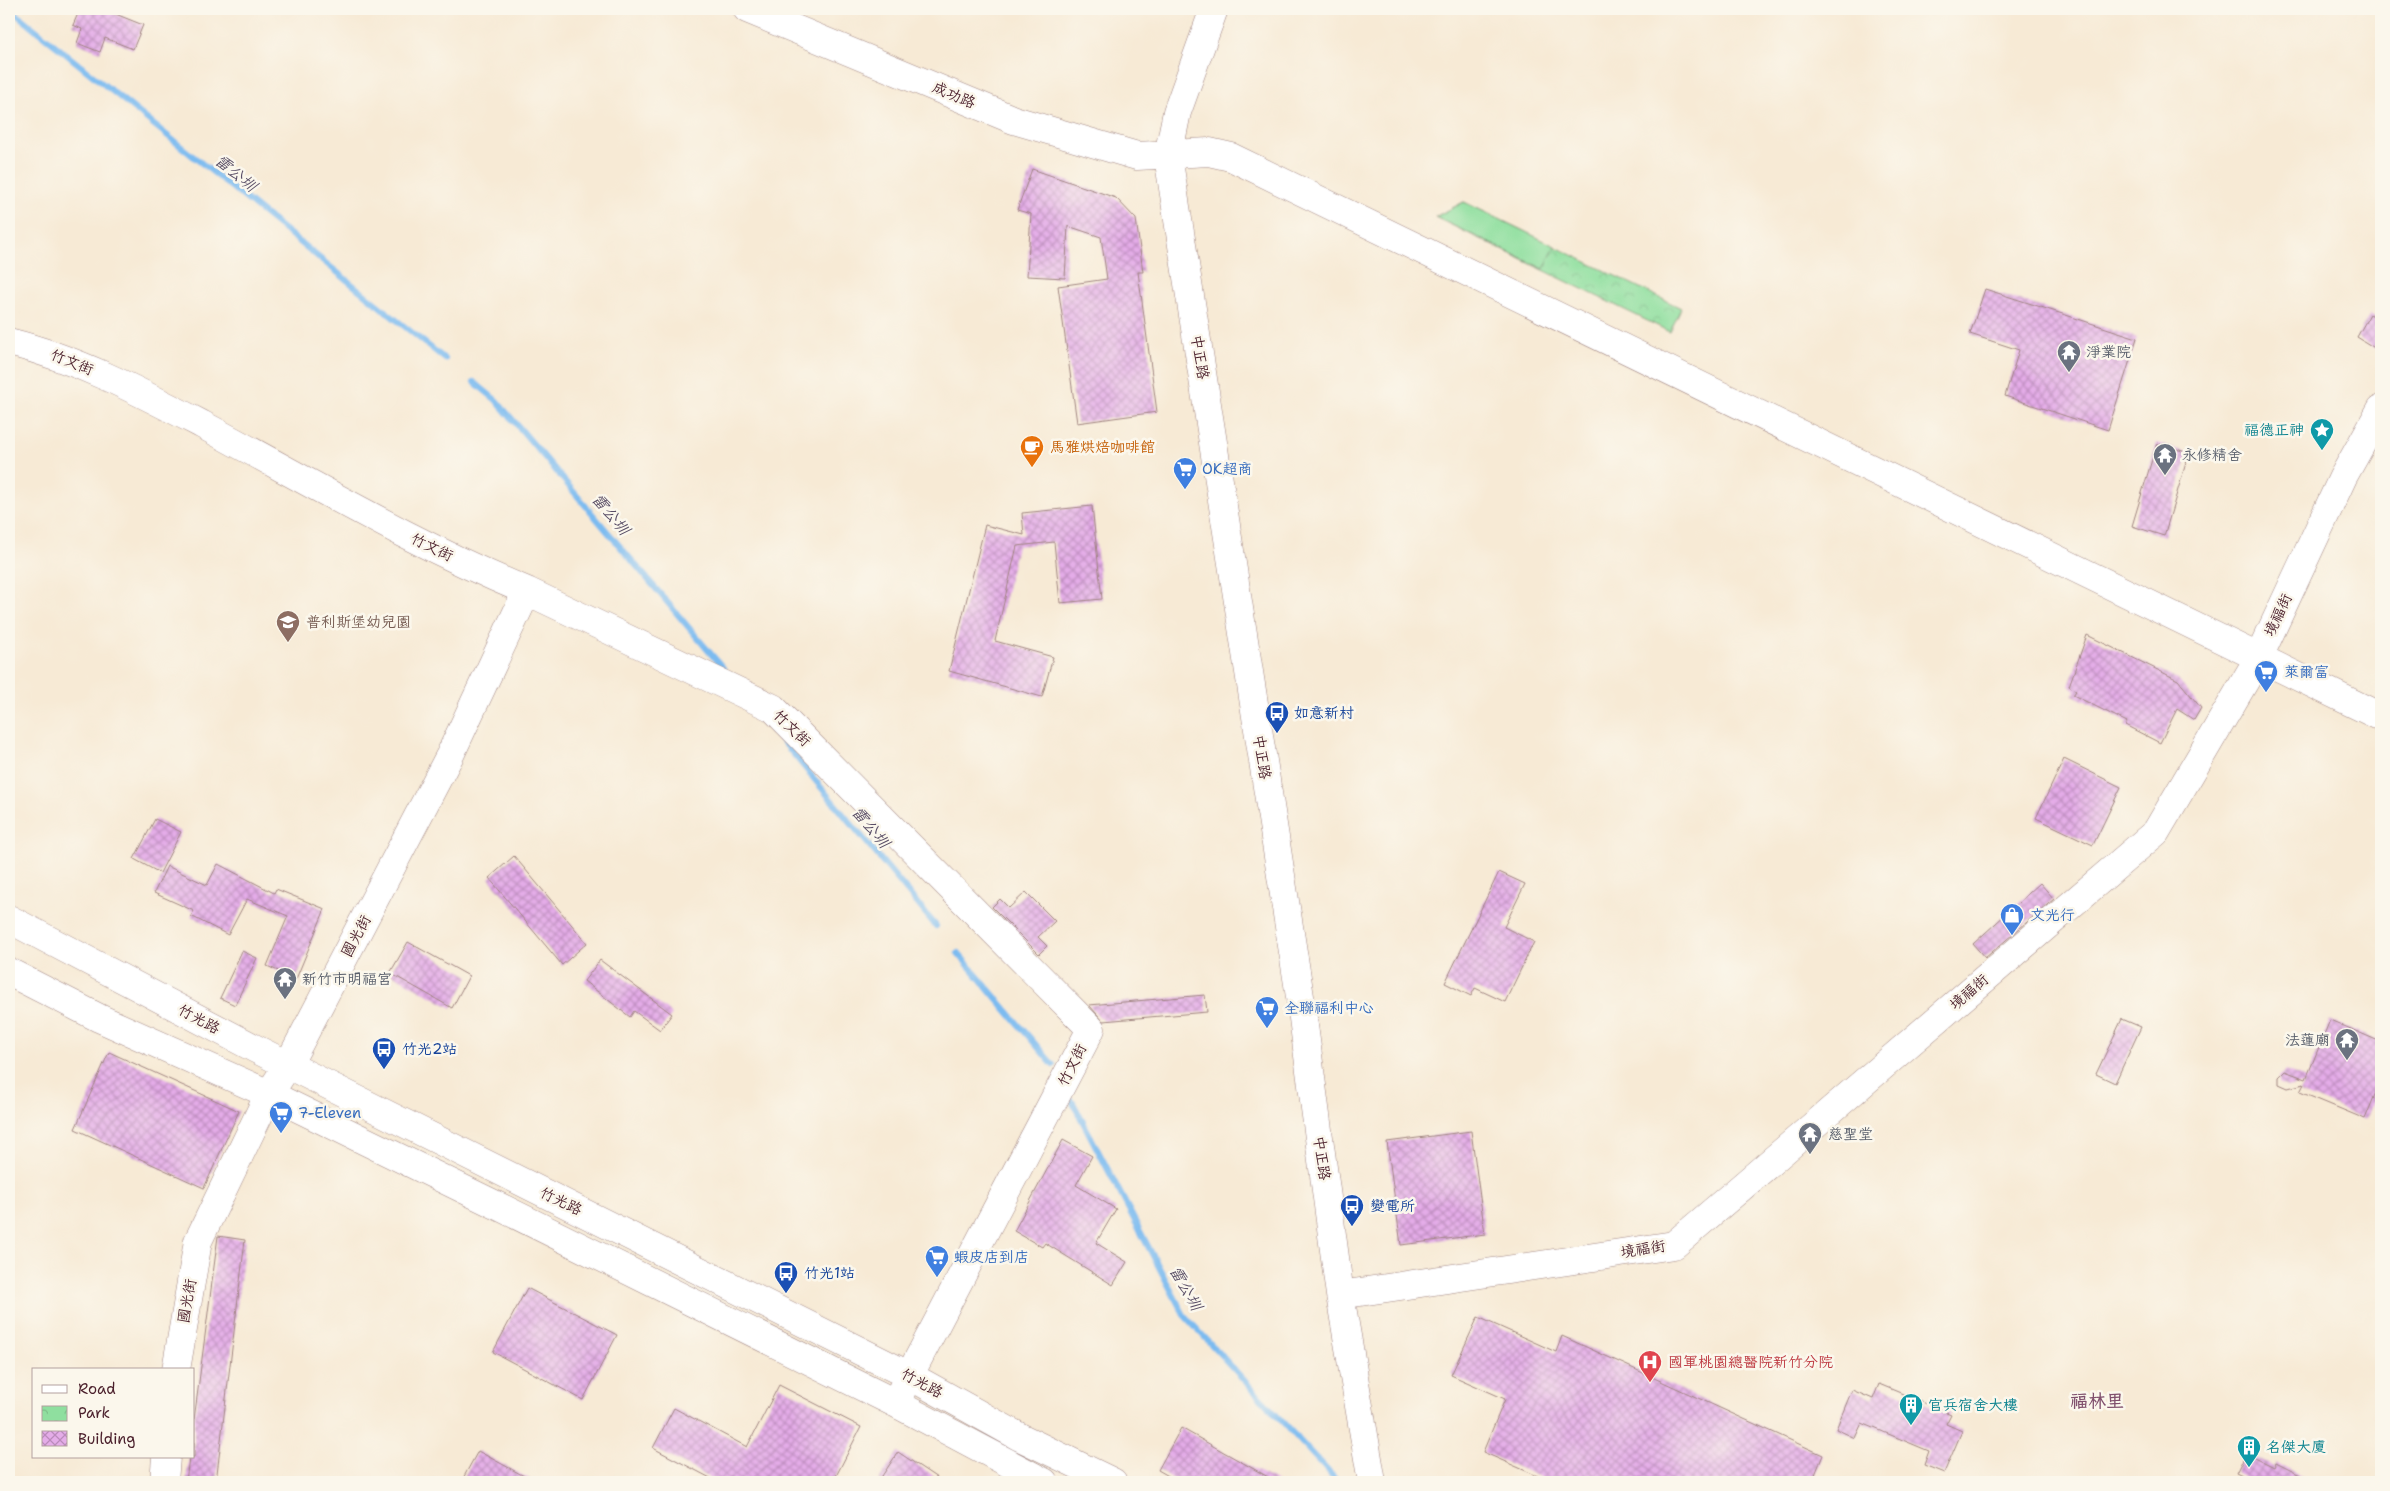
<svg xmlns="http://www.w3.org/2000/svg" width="2390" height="1491" viewBox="0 0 2390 1491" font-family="'Shantell Sans','LXGW WenKai TC',sans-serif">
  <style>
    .park { fill: url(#park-crowns); stroke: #6c7f65 }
    .garden { fill: #8fdf9f; stroke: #6c7f65 }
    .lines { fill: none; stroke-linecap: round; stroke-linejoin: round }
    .stream { stroke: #7cbbf0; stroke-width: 6 }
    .building { fill: url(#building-cross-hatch) }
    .minor-casing { stroke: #a08480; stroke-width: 29 }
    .minor { stroke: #fff; stroke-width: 28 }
    .labels { text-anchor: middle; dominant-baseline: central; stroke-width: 5; stroke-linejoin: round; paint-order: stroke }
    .street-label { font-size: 15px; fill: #4a1f2b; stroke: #fbf7ec }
    .worship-label { font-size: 15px; fill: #5b616d; stroke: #fbf7ec; text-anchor: start }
    .culture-label { font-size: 15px; fill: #0d838f; stroke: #fbf7ec; text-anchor: start }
    .food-label { font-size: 15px; fill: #c56008; stroke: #fbf7ec; text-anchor: start }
    .shop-label { font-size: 15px; fill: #366cbe; stroke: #fbf7ec; text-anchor: start }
    .education-label { font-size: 15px; fill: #785e54; stroke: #fbf7ec; text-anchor: start }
    .transit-label { font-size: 15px; fill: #164399; stroke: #fbf7ec; text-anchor: start }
    .health-label { font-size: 15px; fill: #be3a42; stroke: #fbf7ec; text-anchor: start }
    .water-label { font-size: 16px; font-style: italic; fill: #594e66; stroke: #fbf7ec }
    .quarter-label { font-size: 18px; font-weight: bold; fill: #80506d; stroke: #fbf7ec }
  </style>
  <defs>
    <pattern id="park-crowns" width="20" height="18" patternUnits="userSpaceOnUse" patternTransform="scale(1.25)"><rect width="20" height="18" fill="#8fdf9f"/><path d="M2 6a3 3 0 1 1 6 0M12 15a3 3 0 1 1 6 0" fill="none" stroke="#7dbf89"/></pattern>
    <pattern id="building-cross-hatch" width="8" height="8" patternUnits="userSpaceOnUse" patternTransform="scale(1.25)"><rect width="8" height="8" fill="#e4ace8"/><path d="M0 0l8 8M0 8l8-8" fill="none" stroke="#bb8bbc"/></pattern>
  </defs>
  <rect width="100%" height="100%" fill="#fbf7ec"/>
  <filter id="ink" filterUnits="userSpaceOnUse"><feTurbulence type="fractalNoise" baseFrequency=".02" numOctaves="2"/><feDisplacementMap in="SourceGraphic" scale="10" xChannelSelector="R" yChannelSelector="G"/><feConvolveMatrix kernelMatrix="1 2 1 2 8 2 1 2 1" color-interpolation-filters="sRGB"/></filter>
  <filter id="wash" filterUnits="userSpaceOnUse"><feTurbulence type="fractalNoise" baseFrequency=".0096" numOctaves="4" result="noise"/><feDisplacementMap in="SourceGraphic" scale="20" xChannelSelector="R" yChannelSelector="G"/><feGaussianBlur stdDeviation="1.12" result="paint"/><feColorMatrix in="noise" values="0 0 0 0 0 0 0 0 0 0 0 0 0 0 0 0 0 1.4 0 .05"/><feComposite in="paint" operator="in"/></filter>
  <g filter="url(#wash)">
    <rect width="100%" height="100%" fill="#f7ead5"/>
    <!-- park -->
    <path class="park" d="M1464,202L1681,308L1670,332L1435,217Z"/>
    <!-- garden -->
    <path class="garden" d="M1464,202L1555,246L1544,269L1435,217Z"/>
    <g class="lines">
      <!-- stream -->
      <path class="stream" d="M10,9L445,359
        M474,382L496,400L723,668
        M766,721L936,926
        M958,953L1053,1065
        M1072,1101L1184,1315L1338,1482"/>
    </g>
    <g id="blocks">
      <!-- building -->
      <path class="building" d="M80,9H103L143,25L133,49L105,38L100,52L77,43L82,29L73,25Z
        M1032,169L1116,198L1136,219L1143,272H1138L1157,412L1077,423L1058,286L1107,279L1101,237L1068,226L1065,278L1027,276L1031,214L1017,210Z
        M1985,289L2137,338L2108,430L2005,396L2019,350L1970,334Z
        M2370,314L2381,321V352L2357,337Z
        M2157,443L2189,453L2164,536L2132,526Z
        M1092,506L1102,599L1060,603L1054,542L1017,546L995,641L1053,657L1042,697L949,671L985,525L1024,535L1022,513Z
        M2087,635L2178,680L2201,708L2194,720L2177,709L2160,743L2125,725L2127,722L2073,695L2076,691L2069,686Z
        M2064,759L2121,787L2093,845L2036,818Z
        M155,819L181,832L160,873L134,859Z
        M514,856L587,943L562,965L489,878Z
        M218,864L274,893L276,889L325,909L296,979L267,966L288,916L247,899L228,935L191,916L194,911L154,893L167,866L207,885Z
        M1499,872L1525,884L1504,927L1534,942L1505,1002L1475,988L1471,996L1445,983Z
        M2040,883L2054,899L1985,958L1973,944Z
        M1026,892L1055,921L1038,937L1047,946L1039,954L992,907L1000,899L1009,908Z
        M408,942L469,976L452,1008L390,973Z
        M242,951L257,958L235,1005L220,998Z
        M600,960L672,1014L660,1030L634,1011L630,1017L584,981Z
        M1205,995L1207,1012L1103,1021L1089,1005Z
        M2122,1019L2141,1027L2115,1083L2096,1074Z
        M2330,1020L2381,1042V1080L2365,1119L2300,1092L2304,1084L2288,1088L2279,1084V1077L2285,1071L2306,1079Z
        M109,1052L239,1111L204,1188L75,1129Z
        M1471,1131L1485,1234L1401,1245L1387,1142Z
        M1063,1140L1092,1156L1076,1185L1116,1209L1096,1243L1127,1262L1113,1285L1045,1243L1042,1247L1014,1231Z
        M218,1236L245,1240L216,1482H186L189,1457H194V1420Z
        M527,1288L617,1335L583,1400L493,1352Z
        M1478,1317L1556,1352L1562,1336L1823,1455L1812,1482H1551L1483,1452L1505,1399L1451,1375Z
        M1879,1384L1951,1414L1946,1424L1962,1431L1944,1473L1924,1465L1929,1451L1862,1423L1855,1438L1836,1429L1852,1390L1873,1399Z
        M779,1385L861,1427L833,1482H718L653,1448L674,1408L747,1447Z
        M1181,1428L1277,1482H1179L1158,1470Z
        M478,1451L535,1482H461Z
        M898,1452L943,1482H878Z
        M2246,1453L2274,1467L2276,1463L2314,1482H2241L2244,1477L2236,1473Z"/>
    </g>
  </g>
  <g filter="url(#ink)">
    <use href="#blocks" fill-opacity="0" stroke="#a08480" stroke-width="1"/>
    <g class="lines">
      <!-- minor casing -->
      <g class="minor-casing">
        <path id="minor" d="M747,9L1014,120L1137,156L1209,152L1231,157L2381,717
          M1214,9L1177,112L1168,156L1301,1003L1340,1295L1372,1482
          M9,342C78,359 140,392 203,425C310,482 415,545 527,591L773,708L1091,1029L895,1403
          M9,919L256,1049L910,1376L1020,1437L1113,1482
          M9,972L99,1018L269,1094L492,1203L895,1403L1044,1482
          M1340,1295L1674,1245L2156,832L2258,659L2343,477L2381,409
          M176,1370L198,1241L269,1094L288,1065L450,755L527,591
          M164,1482L166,1457"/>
      </g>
      <!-- minor -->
      <use href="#minor" class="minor"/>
    </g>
  </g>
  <!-- icons -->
  <defs>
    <g id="temple-pin" transform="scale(1.25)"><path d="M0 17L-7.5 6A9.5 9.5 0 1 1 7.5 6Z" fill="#6b7280" stroke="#fbf7ec"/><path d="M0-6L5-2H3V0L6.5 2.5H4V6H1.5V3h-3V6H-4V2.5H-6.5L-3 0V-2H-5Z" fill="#fff"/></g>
    <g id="sight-pin" transform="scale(1.25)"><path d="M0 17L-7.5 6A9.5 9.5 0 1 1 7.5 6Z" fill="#0f9aa8" stroke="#fbf7ec"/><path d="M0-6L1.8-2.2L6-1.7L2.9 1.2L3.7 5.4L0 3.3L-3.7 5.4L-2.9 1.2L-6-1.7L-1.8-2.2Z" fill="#fff"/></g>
    <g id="cafe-pin" transform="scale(1.25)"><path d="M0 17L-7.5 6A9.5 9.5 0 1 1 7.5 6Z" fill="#e8710a" stroke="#fbf7ec"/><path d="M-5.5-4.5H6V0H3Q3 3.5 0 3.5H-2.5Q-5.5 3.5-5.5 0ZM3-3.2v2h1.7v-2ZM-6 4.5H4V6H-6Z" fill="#fff"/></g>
    <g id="supermarket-pin" transform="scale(1.25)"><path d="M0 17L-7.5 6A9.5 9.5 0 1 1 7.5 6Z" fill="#3f7fe0" stroke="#fbf7ec"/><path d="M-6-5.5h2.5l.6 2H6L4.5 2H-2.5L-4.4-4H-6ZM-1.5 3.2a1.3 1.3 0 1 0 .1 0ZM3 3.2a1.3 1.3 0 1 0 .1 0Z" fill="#fff"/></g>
    <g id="school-pin" transform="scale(1.25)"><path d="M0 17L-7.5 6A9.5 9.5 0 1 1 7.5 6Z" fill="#8d6e63" stroke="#fbf7ec"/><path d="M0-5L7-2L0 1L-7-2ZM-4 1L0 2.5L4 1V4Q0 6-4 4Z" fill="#fff"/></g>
    <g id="bus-pin" transform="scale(1.25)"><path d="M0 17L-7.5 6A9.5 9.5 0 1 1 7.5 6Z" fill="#1a4fb4" stroke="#fbf7ec"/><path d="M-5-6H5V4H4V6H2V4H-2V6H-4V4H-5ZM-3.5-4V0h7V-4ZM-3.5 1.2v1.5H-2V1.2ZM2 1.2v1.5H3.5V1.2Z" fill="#fff"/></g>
    <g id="shop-pin" transform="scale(1.25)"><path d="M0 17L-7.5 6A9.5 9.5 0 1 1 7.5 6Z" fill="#3f7fe0" stroke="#fbf7ec"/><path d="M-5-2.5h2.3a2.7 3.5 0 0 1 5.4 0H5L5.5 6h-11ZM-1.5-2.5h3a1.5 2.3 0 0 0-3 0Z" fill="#fff"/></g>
    <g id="hospital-pin" transform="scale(1.25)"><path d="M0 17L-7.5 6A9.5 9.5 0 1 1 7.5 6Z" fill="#e0444e" stroke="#fbf7ec"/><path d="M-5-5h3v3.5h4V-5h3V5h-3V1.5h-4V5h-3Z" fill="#fff"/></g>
    <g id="building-pin" transform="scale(1.25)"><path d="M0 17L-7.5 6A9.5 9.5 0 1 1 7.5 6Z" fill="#0f9aa8" stroke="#fbf7ec"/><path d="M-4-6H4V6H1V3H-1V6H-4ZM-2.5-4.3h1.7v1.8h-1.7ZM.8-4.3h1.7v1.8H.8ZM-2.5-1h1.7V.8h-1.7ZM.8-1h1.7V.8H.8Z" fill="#fff"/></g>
  </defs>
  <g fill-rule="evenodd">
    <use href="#temple-pin" x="2069" y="352"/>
    <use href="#sight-pin" x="2322" y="430"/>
    <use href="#cafe-pin" x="1032" y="447"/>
    <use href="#temple-pin" x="2165" y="455"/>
    <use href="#supermarket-pin" x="1185" y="469"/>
    <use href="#school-pin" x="288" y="622"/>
    <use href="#supermarket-pin" x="2266" y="672"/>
    <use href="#bus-pin" x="1277" y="713"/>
    <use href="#shop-pin" x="2012" y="915"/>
    <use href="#temple-pin" x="285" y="979"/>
    <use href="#supermarket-pin" x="1267" y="1008"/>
    <use href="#temple-pin" x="2347" y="1040"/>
    <use href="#bus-pin" x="384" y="1049"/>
    <use href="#supermarket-pin" x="281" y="1113"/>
    <use href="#temple-pin" x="1810" y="1134"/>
    <use href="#bus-pin" x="1352" y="1206"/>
    <use href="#supermarket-pin" x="937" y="1257"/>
    <use href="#bus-pin" x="786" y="1273"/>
    <use href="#hospital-pin" x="1650" y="1362"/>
    <use href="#building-pin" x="1911" y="1405"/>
    <use href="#building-pin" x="2249" y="1447"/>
  </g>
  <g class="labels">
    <!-- street labels -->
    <g class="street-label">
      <text transform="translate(954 95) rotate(23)">成功路</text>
      <text transform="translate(1200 357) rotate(81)">中正路</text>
      <text transform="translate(72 362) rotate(22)">竹文街</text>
      <text transform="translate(432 547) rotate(26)">竹文街</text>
      <text transform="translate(2278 615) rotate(-65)">境福街</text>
      <text transform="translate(792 728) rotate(44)">竹文街</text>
      <text transform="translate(1262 757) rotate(81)">中正路</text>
      <text transform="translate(356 936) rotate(-62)">國光街</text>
      <text transform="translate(1969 992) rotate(-41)">境福街</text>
      <text transform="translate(199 1019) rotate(28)">竹光路</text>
      <text transform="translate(1072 1065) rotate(-63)">竹文街</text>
      <text transform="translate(1322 1158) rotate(82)">中正路</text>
      <text transform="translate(561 1201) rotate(26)">竹光路</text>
      <text transform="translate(1643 1249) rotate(-9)">境福街</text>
      <text transform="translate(187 1301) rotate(-80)">國光街</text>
      <text transform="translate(922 1383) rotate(28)">竹光路</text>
    </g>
    <!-- worship labels -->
    <g class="worship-label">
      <text x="2086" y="352">淨業院</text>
      <text x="2182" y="455">永修精舍</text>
      <text x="302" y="979">新竹市明福宮</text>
      <text x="2330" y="1040" text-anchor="end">法蓮廟</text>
      <text x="1828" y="1134">慈聖堂</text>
    </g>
    <!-- culture labels -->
    <g class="culture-label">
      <text x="2304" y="430" text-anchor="end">福德正神</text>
      <text x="1928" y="1405">官兵宿舍大樓</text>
      <text x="2266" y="1447">名傑大廈</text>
    </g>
    <!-- food labels -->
    <g class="food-label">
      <text x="1050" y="447">馬雅烘焙咖啡館</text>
    </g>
    <!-- shop labels -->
    <g class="shop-label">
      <text x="1202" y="469">OK超商</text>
      <text x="2284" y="672">萊爾富</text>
      <text x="2030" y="915">文光行</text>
      <text x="1284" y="1008">全聯福利中心</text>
      <text x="298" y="1113">7-Eleven</text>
      <text x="954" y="1257">蝦皮店到店</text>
    </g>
    <!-- education labels -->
    <g class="education-label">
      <text x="306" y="622">普利斯堡幼兒園</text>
    </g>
    <!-- transit labels -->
    <g class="transit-label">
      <text x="1294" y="713">如意新村</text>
      <text x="402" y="1049">竹光2站</text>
      <text x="1370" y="1206">變電所</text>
      <text x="804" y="1273">竹光1站</text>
    </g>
    <!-- health labels -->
    <g class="health-label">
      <text x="1668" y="1362">國軍桃園總醫院新竹分院</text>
    </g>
    <!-- water labels -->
    <g class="water-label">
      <text transform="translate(236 173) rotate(39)">雷公圳</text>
      <text transform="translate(611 514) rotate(50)">雷公圳</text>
      <text transform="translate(871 827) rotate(50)">雷公圳</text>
      <text transform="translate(1186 1288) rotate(60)">雷公圳</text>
    </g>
    <!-- quarter labels -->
    <g class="quarter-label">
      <text x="2097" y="1401">福林里</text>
    </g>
  </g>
  <!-- margin -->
  <rect width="2390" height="1491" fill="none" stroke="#fbf7ec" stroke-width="30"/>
  <!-- legend -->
  <rect x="32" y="1368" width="162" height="90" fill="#fbf7ec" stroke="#b4a19f"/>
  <rect x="42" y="1385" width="25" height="8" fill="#ffffff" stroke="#b4a19f"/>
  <text x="78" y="1394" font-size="15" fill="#4a1f2b">Road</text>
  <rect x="42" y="1406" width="25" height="15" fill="url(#park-crowns)" stroke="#b4a19f"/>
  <text x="78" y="1418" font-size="15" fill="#4a1f2b">Park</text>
  <rect x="42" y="1431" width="25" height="15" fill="url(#building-cross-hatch)" stroke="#b4a19f"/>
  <text x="78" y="1444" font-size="15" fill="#4a1f2b">Building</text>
</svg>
